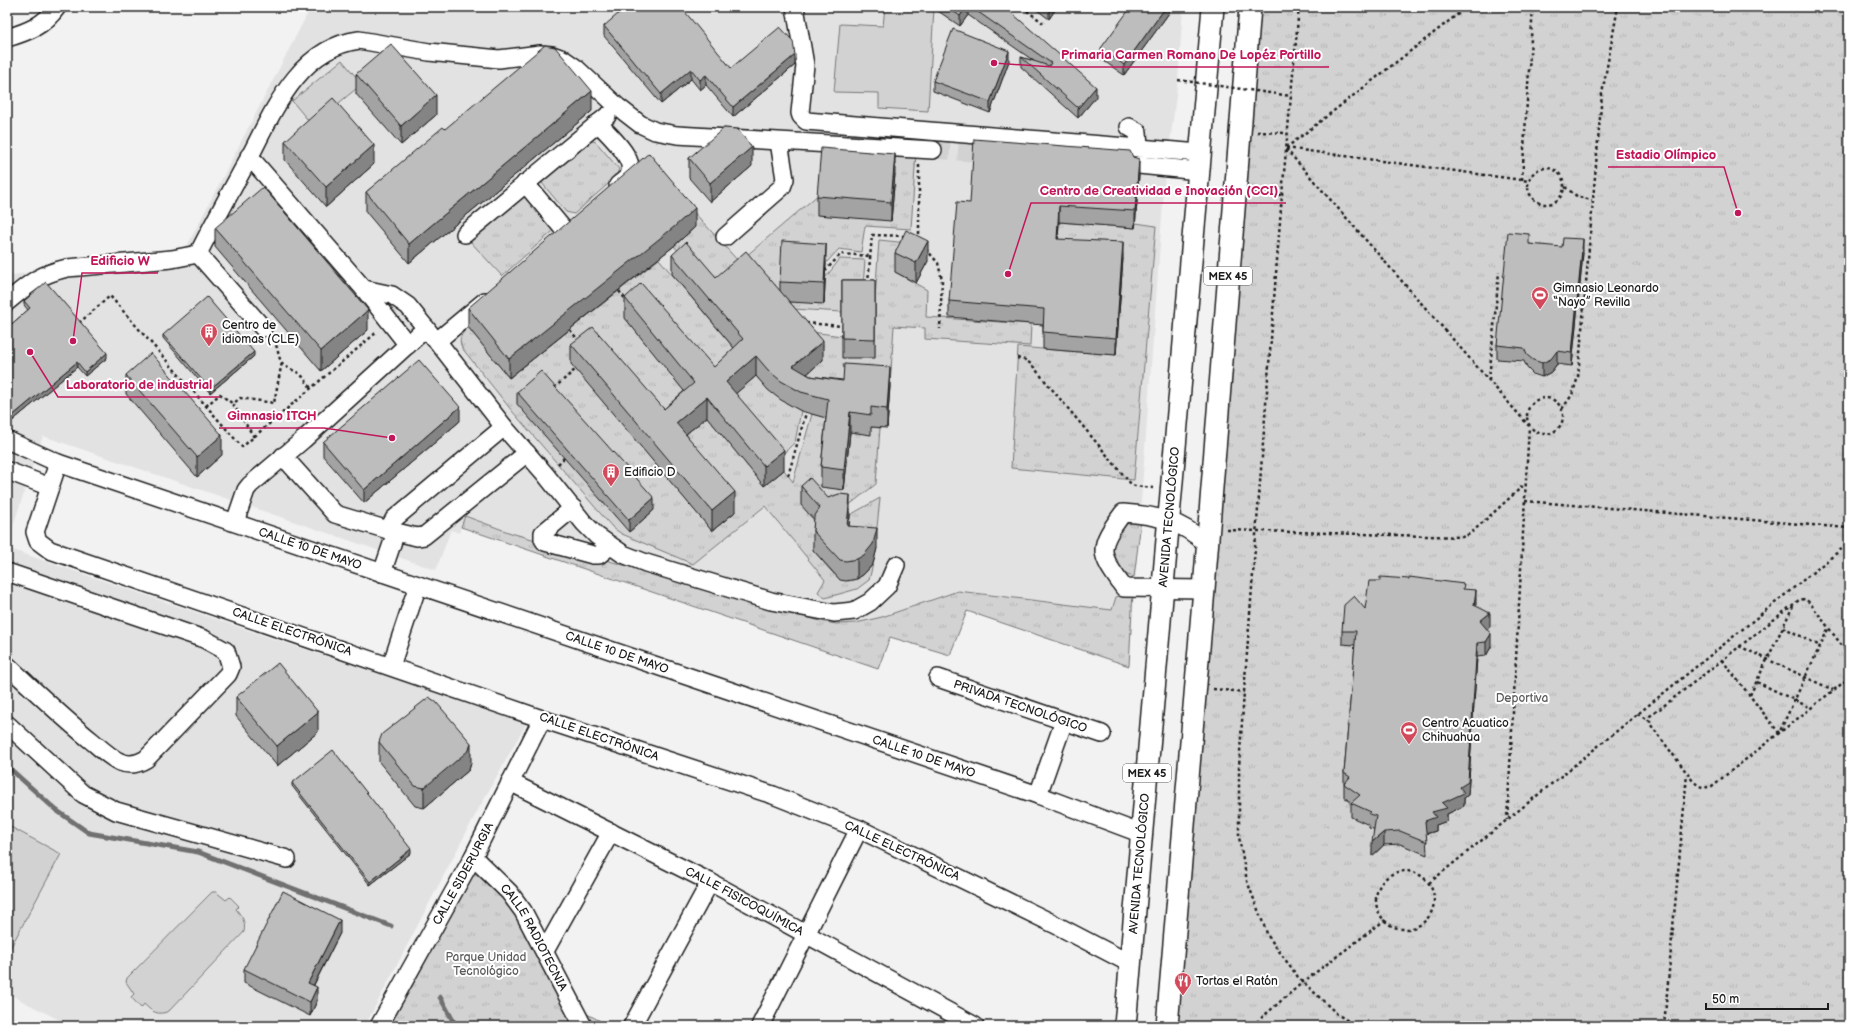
<svg xmlns="http://www.w3.org/2000/svg" width="1856" height="1033" viewBox="0 0 1856 1033" font-family="'Balsamiq Sans',sans-serif">
  <style>
    .built { fill: #e2e2e2 }
    .green { fill: #d2d2d2; stroke: #777 }
    .park { fill: url(#park-tufts); stroke: #777 }
    .lines { fill: none; stroke-linecap: round; stroke-linejoin: round }
    .stream { stroke: #707070; stroke-width: 5 }
    .minor-tunnel { stroke: #d2d2d2; stroke-width: 17; stroke-dasharray: 17 8; stroke-linecap: butt }
    .minor-casing { stroke: #1c1c1c; stroke-width: 20 }
    .major-casing { stroke: #1c1c1c; stroke-width: 24 }
    .path { stroke: #1c1c1c; stroke-width: 2.5; stroke-dasharray: 3 3; stroke-linecap: butt }
    .minor { stroke: #fff; stroke-width: 17 }
    .major { stroke: #fff; stroke-width: 21 }
    .path-bridge { stroke: #1c1c1c; stroke-width: 2.5; stroke-dasharray: 3 3; stroke-linecap: butt }
    .wall { fill: #a3a3a3; stroke: #1c1c1c }
    .shaded-wall { fill: #848484; stroke: #1c1c1c }
    .building { fill: #bdbdbd; stroke: #1c1c1c }
    .labels { text-anchor: middle; dominant-baseline: central; stroke-width: 4; stroke-linejoin: round; paint-order: stroke }
    .shield { fill: #fff; stroke: #606060; stroke-width: 1 }
    .shield-label { font-size: 11px; font-weight: bold; fill: #1c1c1c }
    .poi-label { font-size: 12px; fill: #1c1c1c; stroke: #fff; text-anchor: start }
    .street-label { font-size: 12px; fill: #1c1c1c; stroke: #fff }
    .park-label { font-size: 12px; fill: #5c5c5c; stroke: #fff }
    .leader { fill: none; stroke: #c2185b; stroke-width: 1.5 }
    .callout-dot { fill: #c2185b; stroke: #fff; stroke-width: 1.5 }
    .callout-label { font-size: 13px; text-anchor: middle; font-weight: bold; fill: #c2185b; stroke: #fff; stroke-width: 4; stroke-linejoin: round; paint-order: stroke }
  </style>
  <defs>
    <pattern id="park-tufts" width="24" height="20" patternUnits="userSpaceOnUse"><rect width="24" height="20" fill="#d2d2d2"/><path d="M3 7l-1-3M5 7V3M7 7l1-3M15 17l-1-3M17 17v-4M19 17l1-3" fill="none" stroke="#b4b4b4"/></pattern>
  </defs>
  <rect width="100%" height="100%" fill="#f2f2f2"/>
  <filter id="ink" filterUnits="userSpaceOnUse"><feTurbulence type="fractalNoise" baseFrequency=".025" numOctaves="2"/><feDisplacementMap in="SourceGraphic" scale="8" xChannelSelector="R" yChannelSelector="G"/><feConvolveMatrix kernelMatrix="1 2 1 2 8 2 1 2 1" color-interpolation-filters="sRGB"/></filter>
  <g filter="url(#ink)">
    <!-- built -->
    <path class="built" d="M311,7H1183L1178,80L1171,135L1166,162L1129,666L967,611L950,655L890,637L878,669L461,527L459,533L451,530L436,570L43,436L7,544V276L187,246Z
      M7,548L283,642L435,692L526,724L479,808L365,1026H71L7,993Z"/>
    <!-- green -->
    <path class="green" d="M885,7L934,8L928,111L879,108V93L834,92L840,24L883,26Z
      M342,60L362,84L312,125L292,101Z
      M7,825L61,854L7,954Z
      M212,892H216L226,900L230,897L239,906L236,909C242,917 246,921 244,932L169,1011C158,1016 152,1012 144,1004L141,1008L131,997L134,994L126,982L127,978Z"/>
    <!-- park -->
    <path class="park" d="M1250,7H1849V1026H1167Z
      M589,140L596,142L619,169L616,177L574,214L566,212L542,183L545,176Z
      M819,149L916,153L911,229L865,226L861,252L839,249L826,263L782,261L825,278L840,259L865,260L862,300L842,312L777,308L796,330L842,336L875,358V300L879,240L908,243L895,272L927,290L926,317L1031,324L1030,346L925,339V328L894,326L890,386L844,384L843,400L768,359L674,246L654,168L739,262L819,194L828,168Z
      M525,192L557,224L552,232L502,276L468,239Z
      M1059,222L1135,228L1136,223L1156,226L1134,480L1011,468L1018,347L1116,355L1057,255Z
      M659,259L743,359L714,386L625,318L694,402L664,428L572,364L712,531L735,512L676,442L707,417L764,485L784,470L793,482L812,414L828,418L844,490L850,432L870,434L871,427L880,428L876,484L820,528C815,536 813,540 813,550C835,574 844,598 873,564L869,580L857,589L825,598L818,592L825,580L765,506L693,564L622,534L613,528L512,411L462,348C458,338 461,335 468,327L509,378Z
      M756,376C769,392 783,401 801,411L795,442L776,461L726,402Z
      M880,498L875,547L847,546L850,515Z
      M465,516L511,533L820,621L836,624L856,623L882,617L958,591L1112,610L1116,597L1133,591L1129,666L967,611L950,655L890,637L878,669L461,527Z
      M1134,522H1141L1134,577L1121,573L1109,556L1120,526Z
      M476,854L525,905L585,1024L587,1014L610,1026H382Z"/>
    <g class="lines">
      <!-- stream -->
      <path class="stream" d="M7,766L56,810L89,833L198,852L391,926
        M440,997L456,1026"/>
      <!-- minor-tunnel -->
      <path class="minor-tunnel" d="M933,150L997,155"/>
      <!-- minor casing -->
      <g class="minor-casing">
        <g id="minor">
          <path d="M795,7L805,65L800,113L801,116L806,121L1200,153"/>
          <path d="M7,38C27,32 44,26 57,7"/>
          <path d="M598,123C608,134 637,159 629,175C627,179 621,182 618,185"/>
          <path d="M1129,127L1138,132L1139,148"/>
          <path d="M249,156L364,289L408,345"/>
          <path d="M1139,165L1199,171"/>
          <path d="M525,183L565,231"/>
          <path d="M465,234L607,116"/>
          <path d="M725,237L782,187L785,179L779,142"/>
          <path d="M198,254L263,328"/>
          <path d="M364,289L392,295L408,306L433,337"/>
          <path d="M485,301L437,341L504,427L545,474L584,523L597,536L623,554L646,563L771,601L834,613L854,611L870,602L887,586L896,565"/>
          <path d="M7,302C30,283 38,275 67,268L172,259L198,254C214,222 231,191 248,160C273,112 298,48 359,40L429,52L499,59L540,54L552,55L563,59L576,68L618,107L640,124L655,131L677,135L933,150"/>
          <path d="M504,427L394,519L388,530L417,537L424,536L527,453"/>
          <path d="M7,440L58,463"/>
          <path d="M283,456L335,514L388,530"/>
          <path d="M8,471L50,487"/>
          <path d="M573,508L543,533V539L545,542L593,555H599L610,546"/>
          <path d="M235,522L246,490L250,485L303,440L426,328"/>
          <path d="M7,572L204,639L226,651L231,667L228,674L146,759C138,764 130,766 120,762C111,758 101,749 93,742C63,718 35,691 7,665"/>
          <path d="M382,573L396,532"/>
          <path d="M1204,589L1124,588C1099,553 1096,549 1123,513C1157,515 1181,521 1207,544"/>
          <path d="M391,666L418,585"/>
          <path id="s1" d="M938,678L1102,734"/>
          <path d="M7,724L83,794L116,811L287,859"/>
          <path id="s2" d="M510,782L710,882L975,1026"/>
          <path d="M1038,795L1064,721"/>
          <path id="s3" d="M473,857L509,892L523,911L583,1026"/>
          <path d="M545,951L611,832"/>
          <path id="s4" d="M1131,964L1054,924L859,829L773,795L542,719L50,550L38,541L35,532L58,463L1038,795L1142,834"/>
          <path id="s5" d="M379,1026L473,857L542,719"/>
          <path d="M632,1026L710,882"/>
          <path d="M760,1026L859,829"/>
        </g>
      </g>
      <!-- major casing -->
      <g class="major-casing">
        <g id="major">
          <path id="s6" d="M1125,1026L1213,7"/>
          <path d="M1167,1026L1204,589L1250,7"/>
        </g>
      </g>
      <!-- path -->
      <path class="path" d="M1022,7L1046,25
        M1299,7L1282,195L1244,692L1239,767V837L1247,881L1268,936L1298,977L1337,1014L1356,1026
        M1257,132L1287,133
        M1286,148L1529,181
        M1286,148L1467,7
        M1286,149L1529,426L1507,820
        M919,165V237
        M1528 186a18 18 0 1 1 36 0a18 18 0 1 1-36 0Z
        M1522,180L1533,7
        M1565,187L1578,197L1592,200
        M1254,193L1282,195
        M926,249L938,263L942,280L940,329
        M825,271L841,254L870,256
        M868,283L872,235L906,236
        M619,291L626,300
        M79,323L110,296L242,447L377,332
        M806,323L842,326
        M570,330L579,341
        M273,340C279,347 277,357 283,364C288,369 294,370 300,374C304,377 308,385 312,389
        M1017,358L1025,360L1031,364L1131,484L1135,486L1153,488
        M1489,380L1499,272
        M554,388L576,369
        M1527 416a18 18 0 1 1 36 0a18 18 0 1 1-36 0Z
        M206,406L220,394L233,404
        M1562,409L1572,395L1578,377L1602,94L1618,7
        M254,437L233,404L240,398L274,403L282,362
        M558,464L566,456
        M788,476L806,413
        M1525,501L1849,528
        M1227,530L1462,537L1470,534L1525,484
        M1783,627L1820,646
        M1739,646L1833,690
        M1849,655L1810,603L1805,599L1799,600L1661,708L1650,716V724L1693,781C1700,787 1703,789 1712,786L1849,678
        M1722,660L1779,733L1828,629
        M1757,682L1811,708
        M1213,689L1244,692
        M1750,695L1794,604
        M1637,714L1650,721
        M1376 900a29 29 0 1 1 58 0a29 29 0 1 1-58 0Z
        M1429,883L1849,543
        M1252,1026L1303,982L1385,920
        M1664,1026L1687,774"/>
      <!-- minor -->
      <use href="#minor" class="minor"/>
      <!-- major -->
      <use href="#major" class="major"/>
      <!-- path-bridge -->
      <path class="path-bridge" d="M1178,80L1291,96"/>
    </g>
    <!-- wall -->
    <path class="wall" d="M938,7H1011L1009,11L1096,97L1078,118L1021,67V57L1034,61L968,15L960,26L938,11Z
      M1033,7H1057L1049,19Z
      M1169,7V13L1124,75L1101,59V48Z
      M604,26L731,68L795,65L733,117L706,85L700,90L691,79L661,104L604,36Z
      M1009,61L990,113L933,91V81Z
      M356,74L436,115L401,145L356,94Z
      M592,111L409,263L366,212V192L445,129Z
      M285,141L374,164L326,207L285,160Z
      M689,158L752,166L710,202L689,178Z
      M895,174L891,221L817,215V196Z
      M1139,175L1135,228L1059,222L1058,239L1123,258L1116,355L1043,349V325L949,317V301L970,203Z
      M695,227L674,246L509,378L468,327V308Z
      M215,228L368,330L321,371L215,247Z
      M1529,244L1583,253L1572,366L1557,364L1551,372L1542,377L1533,374L1527,368L1524,361L1497,359V345Z
      M895,253L928,261L916,283L895,272Z
      M672,255L716,277L780,291V282L826,263L824,304L790,302L823,360L807,374L810,376L890,386L887,428L871,427V435L850,432L844,490L821,487V467L826,418L801,411L781,400L768,390L756,376L735,393L784,470L764,486L707,417L686,434L735,512L712,531L571,364V344L664,409L684,391L625,318V298L714,367L734,348L672,274Z
      M842,280H875V358H842Z
      M24,301L107,358L85,376L77,367L11,422L7,417V328L28,310L24,305Z
      M163,335L254,356L210,393L163,338Z
      M126,375L222,455L197,477L126,394Z
      M517,392L654,510L629,532L517,404Z
      M460,421L364,503L323,456V442Z
      M801,486L828,498L850,515L849,526L877,548L873,564L864,574L857,579L846,581L840,580L813,550V531L814,520L801,505Z
      M1380,581L1464,589L1476,604V606L1490,627L1487,629L1491,647L1486,656L1477,657L1468,795L1464,798V806L1447,814V821L1436,825V831L1426,834L1427,855L1400,844L1384,845L1372,856L1374,829L1369,828V825L1351,817V803H1352L1344,797V773L1355,645L1342,644V631L1365,609Z
      M236,697L318,732L277,766L236,716Z
      M379,742L471,763L469,770L424,808L415,806L379,762Z
      M292,783L411,853L370,885L292,786Z
      M340,933L314,985L317,1001L310,1016L244,983V969Z"/>
    <!-- shaded-wall -->
    <path class="shaded-wall" d="M966,7H968V15L960,26V16Z
      M1004,7H1011L1004,17Z
      M1050,7H1057L1049,19V8Z
      M1166,7H1169V13L1124,75V65Z
      M1009,51V61L990,113V102Z
      M795,55V65L733,117V107Z
      M691,69V79L661,104V94Z
      M706,75V85L700,90V80Z
      M1096,87V97L1078,118V108Z
      M592,91V111L409,263V244Z
      M436,95V115L401,145V126Z
      M374,145V164L326,207V187Z
      M752,147V166L710,202V183Z
      M895,154V174L891,221V202Z
      M1139,159V175L1135,228V211Z
      M1059,206V222L1057,255V239Z
      M695,208V227L674,246L509,378V359Z
      M1583,239V253L1572,366V353Z
      M928,241V261L916,283V263Z
      M1123,242V258L1116,355V338Z
      M826,244V263L824,304V284Z
      M368,310V330L321,371V351Z
      M823,341V360L793,386V366Z
      M1557,351V364L1551,372L1542,377V363Z
      M254,352V356L210,393V389Z
      M107,353V358L85,376V372Z
      M756,356V376L726,402V382Z
      M77,362V367L11,422V417Z
      M890,367V386L887,428V409Z
      M707,397V417L676,442V423Z
      M460,407V421L364,503V490Z
      M850,412V432L844,490V470Z
      M222,435V455L197,477V457Z
      M784,450V470L764,486V466Z
      M735,492V512L712,531V511Z
      M850,495V515L847,546V526Z
      M654,498V510L629,532V520Z
      M877,528V548L873,564L864,574L857,579V559Z
      M1476,590V604L1474,618V605Z
      M1490,613V627L1480,635V621Z
      M1491,634V647L1486,656V642Z
      M1477,643V657L1468,795L1464,798V806L1447,814V821L1436,825V831L1425,834V821L1432,812L1460,787Z
      M318,712V732L277,766V746Z
      M471,743V763L469,770L424,808V788Z
      M1384,832V845L1372,856V842Z
      M411,849V853L370,885V882Z
      M340,920V933L308,996V983Z
      M317,987V1001L310,1016V1002Z"/>
    <!-- building -->
    <path class="building" d="M626,7H681L731,68L780,27L793,41L795,55L733,107L706,75L700,80L691,69L661,94L604,26Z
      M947,7H966L960,16Z
      M971,7H1005L1096,87L1078,108L1021,57L1049,66L1051,63Z
      M1131,7H1166L1124,65L1101,48Z
      M953,29L1009,51L990,102L933,81Z
      M391,44L436,95L401,126L356,74Z
      M545,45L555,47L592,91L409,244L366,192L443,127L445,129Z
      M333,98L374,145L326,187L285,141Z
      M724,128L737,129L752,147L710,183L689,158Z
      M974,139L1130,151L1133,157L1139,159L1135,211L1059,206L1057,239L1123,242L1116,338L1043,332L1044,309L949,301L957,202L970,203Z
      M821,148L895,154L891,202L817,196Z
      M649,153L695,208L674,227L509,359L468,308Z
      M263,187L368,310L321,351L215,228Z
      M906,230L928,241L916,263L895,253Z
      M1508,232L1529,234V244L1562,247L1563,238L1583,239L1572,353L1557,351L1551,359L1542,363L1533,360L1527,355L1524,348L1497,345Z
      M782,241L826,244L824,284L780,282Z
      M686,242L716,277L746,251L823,341L793,366L810,376L843,381L844,364L890,367L887,409L871,407V415L850,412L844,470L821,467L828,399L801,392L781,381L768,370L756,356L726,382L784,450L764,466L707,397L676,423L735,492L712,511L571,344L593,327L664,409L694,383L625,298L641,283L714,367L743,339L672,255Z
      M842,280H875V339L842,338Z
      M46,282L107,353L85,372L77,362L11,417L7,412V328L30,308L24,301Z
      M207,297L254,352L210,389L163,335Z
      M151,353L222,435L197,457L126,375Z
      M419,360L460,407L364,490L323,442Z
      M541,371L654,498L629,520L517,392Z
      M810,478L828,498L839,494L850,495L847,526L877,528L873,544L864,555L857,559L846,561L840,560L813,531L814,517L820,508L801,486Z
      M1380,577L1409,579V577L1464,584L1463,589L1476,590L1474,605L1490,613L1480,621L1491,634L1486,642L1477,643L1468,782L1460,787L1464,793L1442,803L1447,808L1432,812L1436,817L1425,821L1427,842L1400,831L1384,832L1372,842L1376,816L1369,814L1371,812L1351,803L1360,795L1344,784L1350,777L1344,773L1356,631H1342L1344,605L1354,596L1365,609L1369,581H1380Z
      M278,663L318,712L277,746L236,697Z
      M429,697L436,702L471,743L469,750L424,788L415,786L379,742L382,734Z
      M333,750L411,849L370,882L292,783Z
      M283,891L340,920L308,983L317,987L310,1002L244,969Z"/>
  </g>
  <!-- icons -->
  <defs>
    <g id="stadium-pin" transform="scale(0.9)"><path d="M0 17L-7.5 6A9.5 9.5 0 1 1 7.5 6Z" fill="#d1495b" stroke="#fff"/><path d="M0-5a6.5 5 0 1 0 0 10a6.5 5 0 1 0 0-10ZM-3.5-1.8h7v3.6h-7Z" fill="#fff"/></g>
    <g id="building-pin" transform="scale(0.9)"><path d="M0 17L-7.5 6A9.5 9.5 0 1 1 7.5 6Z" fill="#d1495b" stroke="#fff"/><path d="M-4-6H4V6H1V3H-1V6H-4ZM-2.5-4.3h1.7v1.8h-1.7ZM.8-4.3h1.7v1.8H.8ZM-2.5-1h1.7V.8h-1.7ZM.8-1h1.7V.8H.8Z" fill="#fff"/></g>
    <g id="restaurant-pin" transform="scale(0.9)"><path d="M0 17L-7.5 6A9.5 9.5 0 1 1 7.5 6Z" fill="#d1495b" stroke="#fff"/><path d="M-5-6h1v4h1v-4h1v4h1v-4h1v5L-1.5 .5V6h-2V.5L-5-1ZM5-6V6H3V1.5H1.5Q1.5-4 5-6Z" fill="#fff"/></g>
  </defs>
  <g fill-rule="evenodd">
    <use href="#stadium-pin" x="1540" y="295"/>
    <use href="#building-pin" x="209" y="332"/>
    <use href="#building-pin" x="611" y="472"/>
    <use href="#stadium-pin" x="1409" y="730"/>
    <use href="#restaurant-pin" x="1183" y="981"/>
  </g>
  <g class="labels">
    <!-- shield labels -->
    <g class="shield">
      <rect x="1204" y="267" width="48" height="18" rx="3"/>
      <rect x="1123" y="764" width="48" height="18" rx="3"/>
    </g>
    <g class="shield-label">
      <text x="1228" y="276">MEX 45</text>
      <text x="1147" y="773">MEX 45</text>
    </g>
    <!-- poi labels -->
    <g class="poi-label">
      <text x="1553" y="288">Gimnasio Leonardo<tspan x="1553" dy="14">“Nayo” Revilla</tspan></text>
      <text x="222" y="325">Centro de<tspan x="222" dy="14">idiomas (CLE)</tspan></text>
      <text x="624" y="472">Edificio D</text>
      <text x="1422" y="723">Centro Acuatico<tspan x="1422" dy="14">Chihuahua</tspan></text>
      <text x="1196" y="981">Tortas el Ratón</text>
    </g>
    <!-- street labels -->
    <g class="street-label">
      <text stroke="none"><textPath href="#s6" startOffset="511">AVENIDA TECNOLÓGICO</textPath></text>
      <text stroke="none"><textPath href="#s4" startOffset="1523">CALLE 10 DE MAYO</textPath></text>
      <text transform="translate(292 632) rotate(19)">CALLE ELECTRÓNICA</text>
      <text stroke="none"><textPath href="#s4" startOffset="1847">CALLE 10 DE MAYO</textPath></text>
      <text stroke="none"><textPath href="#s1" startOffset="87">PRIVADA TECNOLÓGICO</textPath></text>
      <text transform="translate(599 737) rotate(19)">CALLE ELECTRÓNICA</text>
      <text stroke="none"><textPath href="#s4" startOffset="2171">CALLE 10 DE MAYO</textPath></text>
      <text transform="translate(902 851) rotate(25)">CALLE ELECTRÓNICA</text>
      <text stroke="none"><textPath href="#s6" startOffset="163">AVENIDA TECNOLÓGICO</textPath></text>
      <text stroke="none"><textPath href="#s5" startOffset="174">CALLE SIDERURGIA</textPath></text>
      <text stroke="none"><textPath href="#s2" startOffset="263">CALLE FISICOQUÍMICA</textPath></text>
      <text stroke="none"><textPath href="#s3" startOffset="102">CALLE RADIOTECNIA</textPath></text>
    </g>
    <!-- park labels -->
    <g class="park-label">
      <text x="1522" y="698">Deportiva</text>
      <text x="486" y="957">Parque Unidad<tspan x="486" dy="14">Tecnológico</tspan></text>
    </g>
  </g>
  <!-- callouts -->
  <path class="leader" d="M994 63L1053 67H1329M1738 213L1724 167H1608M1008 274L1031 203H1286M73 341L82 273H158M30 352L58 397H220M392 438L324 428H219"/>
  <g class="callout-dot">
    <circle cx="994" cy="63" r="4"/>
    <circle cx="1738" cy="213" r="4"/>
    <circle cx="1008" cy="274" r="4"/>
    <circle cx="73" cy="341" r="4"/>
    <circle cx="30" cy="352" r="4"/>
    <circle cx="392" cy="438" r="4"/>
  </g>
  <g class="callout-label">
    <text x="1191" y="59">Primaria Carmen Romano De Lopéz Portillo</text>
    <text x="1666" y="159">Estadio Olímpico</text>
    <text x="1159" y="195">Centro de Creatividad e Inovación (CCI)</text>
    <text x="120" y="265">Edificio W</text>
    <text x="139" y="389">Laboratorio de industrial</text>
    <text x="272" y="420">Gimnasio ITCH</text>
  </g>
  <!-- margin -->
  <rect width="1856" height="1033" fill="none" stroke="#fff" stroke-width="24"/>
  <rect x="12" y="12" width="1832" height="1009" fill="none" stroke="#1c1c1c" stroke-width="1.5" filter="url(#ink)"/>
  <!-- scale -->
  <path d="M1706 1003v6h122v-6" fill="none" stroke="#1c1c1c" stroke-width="2"/>
  <text x="1712" y="1003" font-size="12" fill="#1c1c1c" stroke="#ffffff" stroke-width="3" paint-order="stroke">50 m</text>
</svg>
